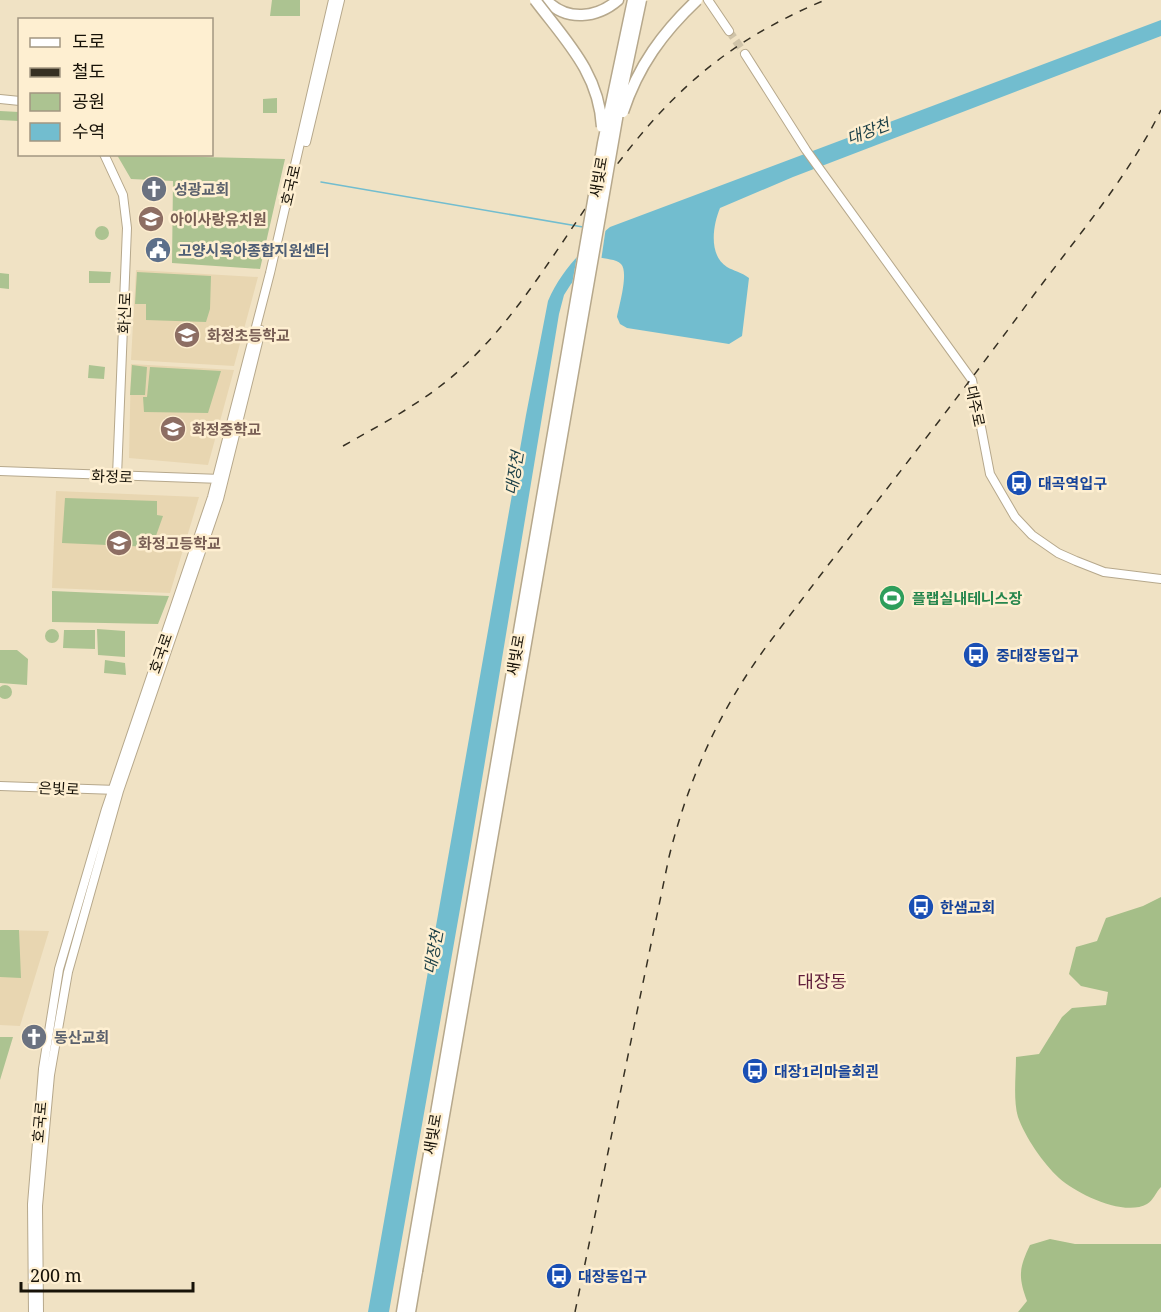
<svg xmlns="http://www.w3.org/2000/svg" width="1161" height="1312" viewBox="0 0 1161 1312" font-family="'Noto Serif','Noto Sans KR',serif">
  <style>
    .built { fill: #e8d6b1 }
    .green { fill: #acc391 }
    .forest { fill: #a5be88 }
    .water { fill: #72bdcf }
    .pier { fill: #f0e2c4 }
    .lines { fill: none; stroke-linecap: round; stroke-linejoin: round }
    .stream { stroke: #72bdcf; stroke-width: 1.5 }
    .secondary-tunnel { stroke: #cfc3a8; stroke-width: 8; stroke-dasharray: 8 4; stroke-linecap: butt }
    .secondary-casing { stroke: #b6a88c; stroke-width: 10 }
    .primary-casing { stroke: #b6a88c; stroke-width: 10 }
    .highway-casing { stroke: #b6a88c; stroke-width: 13 }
    .secondary { stroke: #fff; stroke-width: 8 }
    .primary { stroke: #fff; stroke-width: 8 }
    .highway { stroke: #fff; stroke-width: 10 }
    .rail { stroke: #363023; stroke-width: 1.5; stroke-dasharray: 8 8; stroke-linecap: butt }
    .highway-bridge-casing { stroke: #b6a88c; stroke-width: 13; stroke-linecap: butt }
    .highway-bridge { stroke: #fff; stroke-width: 10 }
    .labels { text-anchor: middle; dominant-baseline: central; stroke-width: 5; stroke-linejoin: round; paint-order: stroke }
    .street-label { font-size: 15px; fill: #171208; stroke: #feefd1 }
    .worship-label { font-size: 15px; font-weight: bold; fill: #5b616d; stroke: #feefd1; text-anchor: start }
    .education-label { font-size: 15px; font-weight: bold; fill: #785e54; stroke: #feefd1; text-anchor: start }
    .service-label { font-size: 15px; font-weight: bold; fill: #4e5e75; stroke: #feefd1; text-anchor: start }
    .transit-label { font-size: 15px; font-weight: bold; fill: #164399; stroke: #feefd1; text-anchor: start }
    .leisure-label { font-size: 15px; font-weight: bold; fill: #27864d; stroke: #feefd1; text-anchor: start }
    .water-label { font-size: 16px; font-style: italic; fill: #1a3e46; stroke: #feefd1 }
    .quarter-label { font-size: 18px; fill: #601e3b; stroke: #feefd1 }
  </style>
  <rect width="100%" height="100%" fill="#f0e2c4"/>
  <!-- built -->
  <path class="built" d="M136,270L258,277L234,366L131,360Z
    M131,364L234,370L208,465L129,458Z
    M56,491L199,497L170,593L52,588Z
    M0,930L49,931L20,1026L0,1025Z"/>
  <!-- green -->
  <path class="green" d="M272,0H300V16H270Z
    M277,98V113H263V99Z
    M0,111L19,112V121L0,120Z
    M117,155L285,159L260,269L172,263L173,181L131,179Z
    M95 233a7 7 0 1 1 14 0a7 7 0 1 1-14 0Z
    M89,271L111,272L110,283H89Z
    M137,272L211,276L210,309L206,322L146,320V304H135Z
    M0,273L9,274V289L0,288Z
    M89,365L105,367L104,379L88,378Z
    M132,365L147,367L145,395H130Z
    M150,367L221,371L208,413L144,412L143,397H147Z
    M65,498L157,501V515L163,516L152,547L62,543Z
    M52,591L169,596L158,624L52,622Z
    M45 636a7 7 0 1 1 14 0a7 7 0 1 1-14 0Z
    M97,629L125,631V657L98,655Z
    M64,630H95V649L63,648Z
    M0,650H17L28,659L27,685L0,683Z
    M105,660L125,663L126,675L104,673Z
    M-2 692a7 7 0 1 1 14 0a7 7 0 1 1-14 0Z
    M0,930H19L21,978L0,977Z
    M0,1037H13L0,1080Z"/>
  <!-- forest -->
  <path class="forest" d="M1161,897V1187C1156,1192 1153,1201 1147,1204C1124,1217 1077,1194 1059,1178C1043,1163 1025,1137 1018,1117C1013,1100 1016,1075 1016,1057L1039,1054L1062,1017L1072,1008L1106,1005L1108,992L1081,986L1069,974L1076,947L1097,941L1106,918L1143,906Z
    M1050,1239L1075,1244H1161V1312H1018L1027,1301C1018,1277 1019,1268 1030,1245Z"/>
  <!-- water -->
  <path class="water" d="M1161,20V36L793,177L720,208C713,225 708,255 727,267C734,271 741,272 749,278L742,336L729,344L627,328L620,324L617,317C619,306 629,272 621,264C616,259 605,259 598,257L571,284L564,295L559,314L469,858L389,1312H368L526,415L548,301C562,269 583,249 610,227Z"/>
  <!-- pier -->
  <path class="pier" d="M606,227L601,261L582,275L571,290L578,250Z"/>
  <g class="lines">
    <!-- stream -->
    <path class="stream" d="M321,182L583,227"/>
    <!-- secondary-tunnel -->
    <path class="secondary-tunnel" d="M729,31L745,54"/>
    <!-- secondary casing -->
    <g class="secondary-casing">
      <path id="secondary" d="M708,0L729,31
        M745,54L806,150L972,380L990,474L1015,517L1032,535L1058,553L1076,561L1104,572L1161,579
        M0,99L20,101
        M104,154L123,195L127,228L117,476
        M0,786L117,790"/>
    </g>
    <!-- primary casing -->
    <g class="primary-casing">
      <path id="primary" d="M306,142L340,0
        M0,471L221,479
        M33,1312L32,1204L43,1069L59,969L106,809L212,497L270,273L333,0
        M39,1312L38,1206L50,1075L68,972L119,791L219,499L261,330"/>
    </g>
    <!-- highway casing -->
    <g class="highway-casing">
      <path id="highway" d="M546,0C567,22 597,18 618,0
        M402,1312L409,1270
        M410,1312L417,1271"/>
    </g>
    <!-- secondary -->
    <use href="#secondary" class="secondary"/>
    <!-- primary -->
    <use href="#primary" class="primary"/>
    <!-- highway -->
    <use href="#highway" class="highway"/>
    <!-- rail -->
    <path class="rail" d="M343,446C385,422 428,400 464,366C521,313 559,244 604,182C668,94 725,42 825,0
      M575,1312L669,857C688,780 719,711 766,647C853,531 944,417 1030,300C1076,238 1127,179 1161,110"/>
    <!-- highway-bridge casing -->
    <g class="highway-bridge-casing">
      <path id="highway-bridge" d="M535,0C566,41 599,73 602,127
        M623,112C638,66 663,32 697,0
        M409,1270L603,143L633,0
        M417,1271L622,90L641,0"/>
    </g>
    <!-- highway-bridge -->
    <use href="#highway-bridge" class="highway-bridge"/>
  </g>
  <!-- icons -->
  <defs>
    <g id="church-disc" transform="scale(1.35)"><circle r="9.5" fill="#6b7280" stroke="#feefd1"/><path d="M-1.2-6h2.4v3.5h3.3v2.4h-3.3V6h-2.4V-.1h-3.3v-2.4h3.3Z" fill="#fff"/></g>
    <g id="school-disc" transform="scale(1.35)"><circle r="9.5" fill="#8d6e63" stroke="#feefd1"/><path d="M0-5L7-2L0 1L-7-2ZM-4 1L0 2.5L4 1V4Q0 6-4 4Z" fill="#fff"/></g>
    <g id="civic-disc" transform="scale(1.35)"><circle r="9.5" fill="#5c6f8a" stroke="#feefd1"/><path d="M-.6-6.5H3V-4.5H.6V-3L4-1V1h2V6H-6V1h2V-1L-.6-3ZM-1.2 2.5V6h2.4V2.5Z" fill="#fff"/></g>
    <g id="bus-disc" transform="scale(1.35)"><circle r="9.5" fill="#1a4fb4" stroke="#feefd1"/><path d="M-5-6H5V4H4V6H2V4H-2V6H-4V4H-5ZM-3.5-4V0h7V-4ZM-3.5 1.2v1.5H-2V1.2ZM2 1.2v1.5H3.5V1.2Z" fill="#fff"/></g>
    <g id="stadium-disc" transform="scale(1.35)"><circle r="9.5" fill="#2e9e5b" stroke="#feefd1"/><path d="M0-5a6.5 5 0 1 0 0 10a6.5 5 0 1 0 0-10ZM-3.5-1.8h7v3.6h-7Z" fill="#fff"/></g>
  </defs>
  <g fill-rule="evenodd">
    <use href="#church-disc" x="154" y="189"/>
    <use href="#school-disc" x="151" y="219"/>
    <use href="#civic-disc" x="158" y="250"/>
    <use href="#school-disc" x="187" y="335"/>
    <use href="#school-disc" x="173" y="429"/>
    <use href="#bus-disc" x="1019" y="483"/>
    <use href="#school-disc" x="119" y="543"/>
    <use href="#stadium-disc" x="892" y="598"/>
    <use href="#bus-disc" x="976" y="655"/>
    <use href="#bus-disc" x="921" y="907"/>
    <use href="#church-disc" x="34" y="1037"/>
    <use href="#bus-disc" x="755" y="1071"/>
    <use href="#bus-disc" x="559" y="1276"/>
  </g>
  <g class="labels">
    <!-- street labels -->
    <g class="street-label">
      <text transform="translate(598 177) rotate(-80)">새빛로</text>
      <text transform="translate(290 185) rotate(-77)">호국로</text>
      <text transform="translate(124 313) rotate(-88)">화신로</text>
      <text transform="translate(976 406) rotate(78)">대주로</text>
      <text transform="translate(112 476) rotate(2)">화정로</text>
      <text transform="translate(160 653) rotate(-71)">호국로</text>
      <text transform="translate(515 655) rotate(-80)">새빛로</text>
      <text transform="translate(59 788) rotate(3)">은빛로</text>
      <text transform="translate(39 1122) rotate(-85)">호국로</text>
      <text transform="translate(432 1134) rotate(-80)">새빛로</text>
    </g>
    <!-- worship labels -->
    <g class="worship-label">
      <text x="174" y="189">성광교회</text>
      <text x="54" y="1037">동산교회</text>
    </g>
    <!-- education labels -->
    <g class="education-label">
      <text x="170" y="219">아이사랑유치원</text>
      <text x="207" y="335">화정초등학교</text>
      <text x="192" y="429">화정중학교</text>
      <text x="138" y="543">화정고등학교</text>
    </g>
    <!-- service labels -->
    <g class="service-label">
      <text x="178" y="250">고양시육아종합지원센터</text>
    </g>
    <!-- transit labels -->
    <g class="transit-label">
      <text x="1038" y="483">대곡역입구</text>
      <text x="996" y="655">중대장동입구</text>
      <text x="940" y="907">한샘교회</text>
      <text x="774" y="1071">대장1리마을회괸</text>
      <text x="578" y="1276">대장동입구</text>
    </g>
    <!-- leisure labels -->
    <g class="leisure-label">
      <text x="912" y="598">플랩실내테니스장</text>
    </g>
    <!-- water labels -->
    <g class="water-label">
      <text transform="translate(868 131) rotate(-21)">대장천</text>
      <text transform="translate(514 473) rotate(-81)">대장천</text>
      <text transform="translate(433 952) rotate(-80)">대장천</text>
    </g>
    <!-- quarter labels -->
    <g class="quarter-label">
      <text x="822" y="981">대장동</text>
    </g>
  </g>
  <!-- legend -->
  <rect x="18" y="18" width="195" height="138" fill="#feefd1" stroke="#a29781" stroke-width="1.5"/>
  <rect x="30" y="38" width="30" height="9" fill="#ffffff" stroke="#a29781" stroke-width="1.5"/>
  <text x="72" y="48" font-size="18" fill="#171208">도로</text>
  <rect x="30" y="68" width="30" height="9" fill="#363023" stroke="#a29781" stroke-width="1.5"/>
  <text x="72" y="78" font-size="18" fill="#171208">철도</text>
  <rect x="30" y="93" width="30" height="18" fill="#acc391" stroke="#a29781" stroke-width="1.5"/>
  <text x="72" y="108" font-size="18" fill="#171208">공원</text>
  <rect x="30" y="123" width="30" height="18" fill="#72bdcf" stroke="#a29781" stroke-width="1.5"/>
  <text x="72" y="138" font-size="18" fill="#171208">수역</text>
  <!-- scale -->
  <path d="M21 1282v9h172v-9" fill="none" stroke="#171208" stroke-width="3"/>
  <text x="30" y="1282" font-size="18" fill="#171208" stroke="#feefd1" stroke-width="4.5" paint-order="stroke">200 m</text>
</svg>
